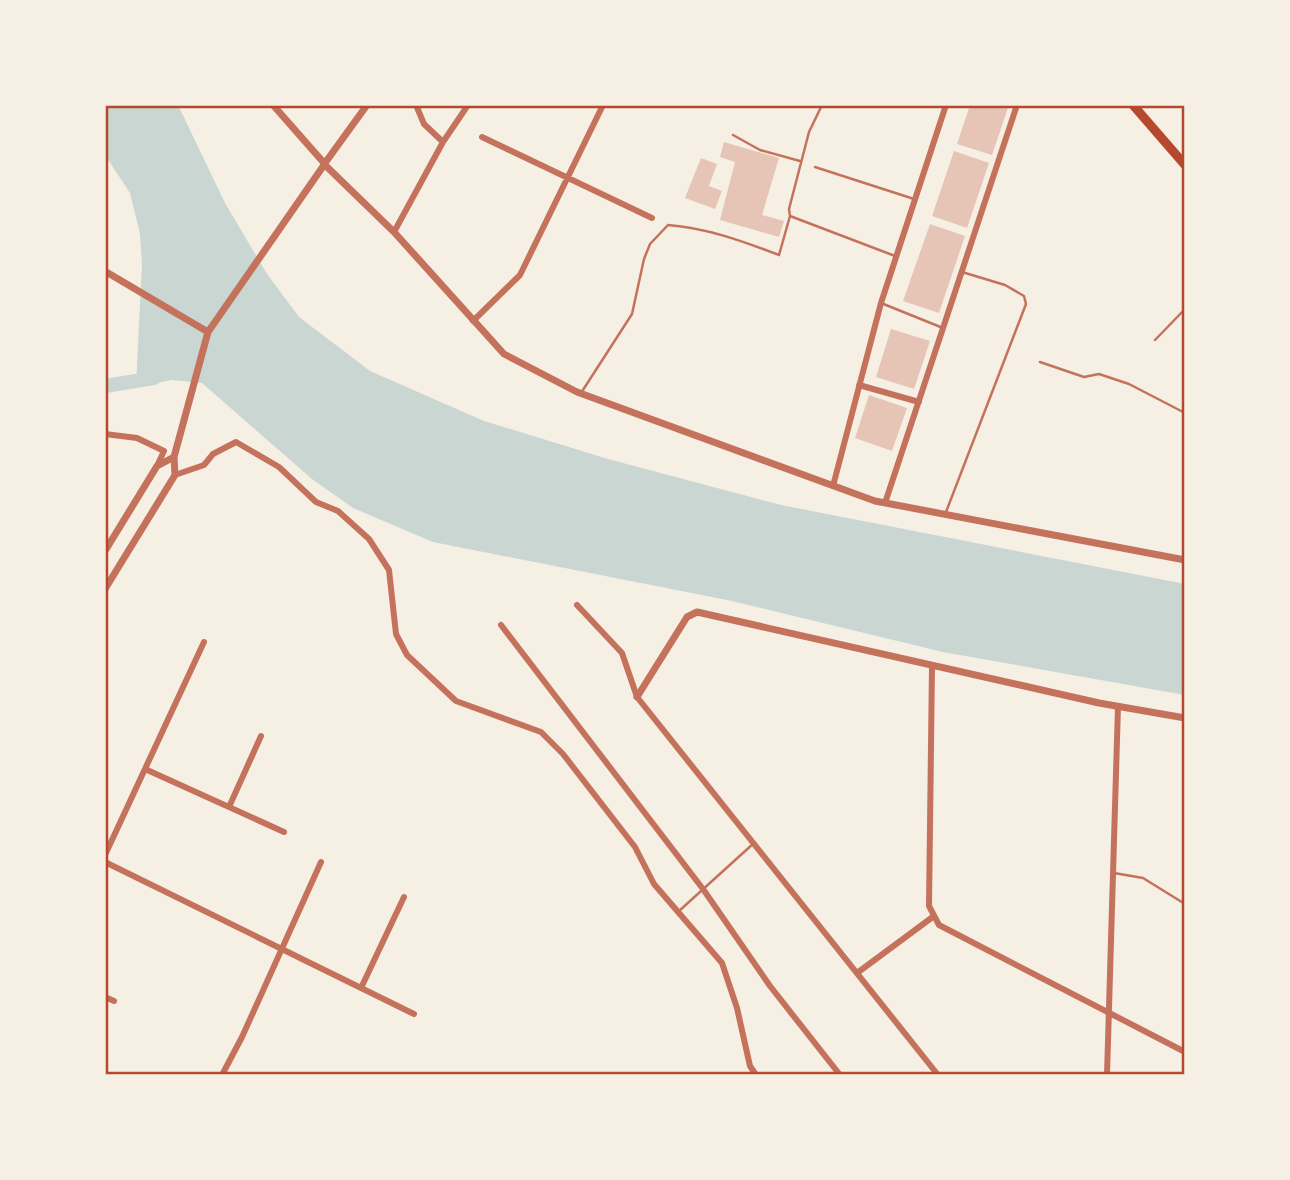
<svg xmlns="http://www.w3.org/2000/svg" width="1290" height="1180" viewBox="0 0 1290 1180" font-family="Roboto,sans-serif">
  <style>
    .water { fill: #c9d6d2 }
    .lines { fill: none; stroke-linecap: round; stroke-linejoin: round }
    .canal { stroke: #c9d6d2; stroke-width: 14 }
    .building { fill: #e6c5b7 }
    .service { stroke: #c5725c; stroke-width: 2.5 }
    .minor { stroke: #c5725c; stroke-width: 6 }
    .tertiary { stroke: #c5725c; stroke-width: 7 }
    .primary { stroke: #b5482f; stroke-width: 9 }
    .neatline { fill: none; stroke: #b5482f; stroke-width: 2.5 }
  </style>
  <rect width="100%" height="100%" fill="#f6efe4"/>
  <!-- water -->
  <path class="water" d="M105,105H178L225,203L267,274L299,317L370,371L484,421L608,459L781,505L1185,584V695L943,652L732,601L433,542L353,508L312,479L202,383L172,380L136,387L142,264L140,234L130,193L105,155Z"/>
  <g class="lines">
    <!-- canal -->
    <path class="canal" d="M105,386L154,378"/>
  </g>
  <!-- building -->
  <path class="building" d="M970,105H1009L992,155L957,144Z
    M724,142L779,158L762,215L784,221L779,237L720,220L735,162L720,157Z
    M954,151L989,163L967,228L932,216Z
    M701,158L717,164L709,186L722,191L715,209L685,198Z
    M930,224L965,236L939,313L903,301Z
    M891,329L930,341L914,389L876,377Z
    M869,395L907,408L892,451L855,438Z"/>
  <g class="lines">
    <!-- service -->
    <path class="service" d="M733,135L760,150L800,161
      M815,167L914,199
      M790,216L895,256
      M881,303L943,328
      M1155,340L1185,309
      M1040,362L1084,377L1099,374L1129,384L1185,413
      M581,393L632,314L644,259L650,244L668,225C707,228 742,241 779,255L790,216L789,209L809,132L822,105
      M946,512L1026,304L1024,296L1005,285L962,272
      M1114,873L1143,878L1185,904
      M679,911L754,843"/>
    <!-- minor -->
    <path class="minor" d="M416,105L424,124L443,142
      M482,137L652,218
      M394,232L443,142L468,105
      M473,321L520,275L603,105
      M859,385L919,402
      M105,434L137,438L164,451L157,466
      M175,475L204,465L213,454L236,442L279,467L316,502L338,511L369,539L389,570L396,634L407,655L456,701L541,732L563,754L635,847L654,884L722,963L737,1008L750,1066L756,1075
      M833,486L881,303L946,105
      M885,503L1017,105
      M577,605L622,653L637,697L938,1075
      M501,625L703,889L770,986L840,1075
      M932,666L929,906L939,925L1185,1052
      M145,769L284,832
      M229,807L261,736
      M105,855L204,642
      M105,862L414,1014
      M857,973L934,916
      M361,988L404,897
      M105,997L114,1001
      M222,1075L242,1037L321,862
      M1107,1075L1118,706"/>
    <!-- tertiary -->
    <path class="tertiary" d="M273,105L324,163
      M325,163L367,105
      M325,165L394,232L504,354L577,392L875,501L1185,560
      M108,273L208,332
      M174,457L208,332L324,165
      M105,551L157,466L174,457L175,475L105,589
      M637,697L687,617L697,612L1099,703L1185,718"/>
    <!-- primary -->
    <path class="primary" d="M1133,105L1185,165"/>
  </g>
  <!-- border -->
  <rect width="1290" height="1180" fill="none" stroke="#f6efe4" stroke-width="214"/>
  <rect x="107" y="107" width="1076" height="966" class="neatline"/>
</svg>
